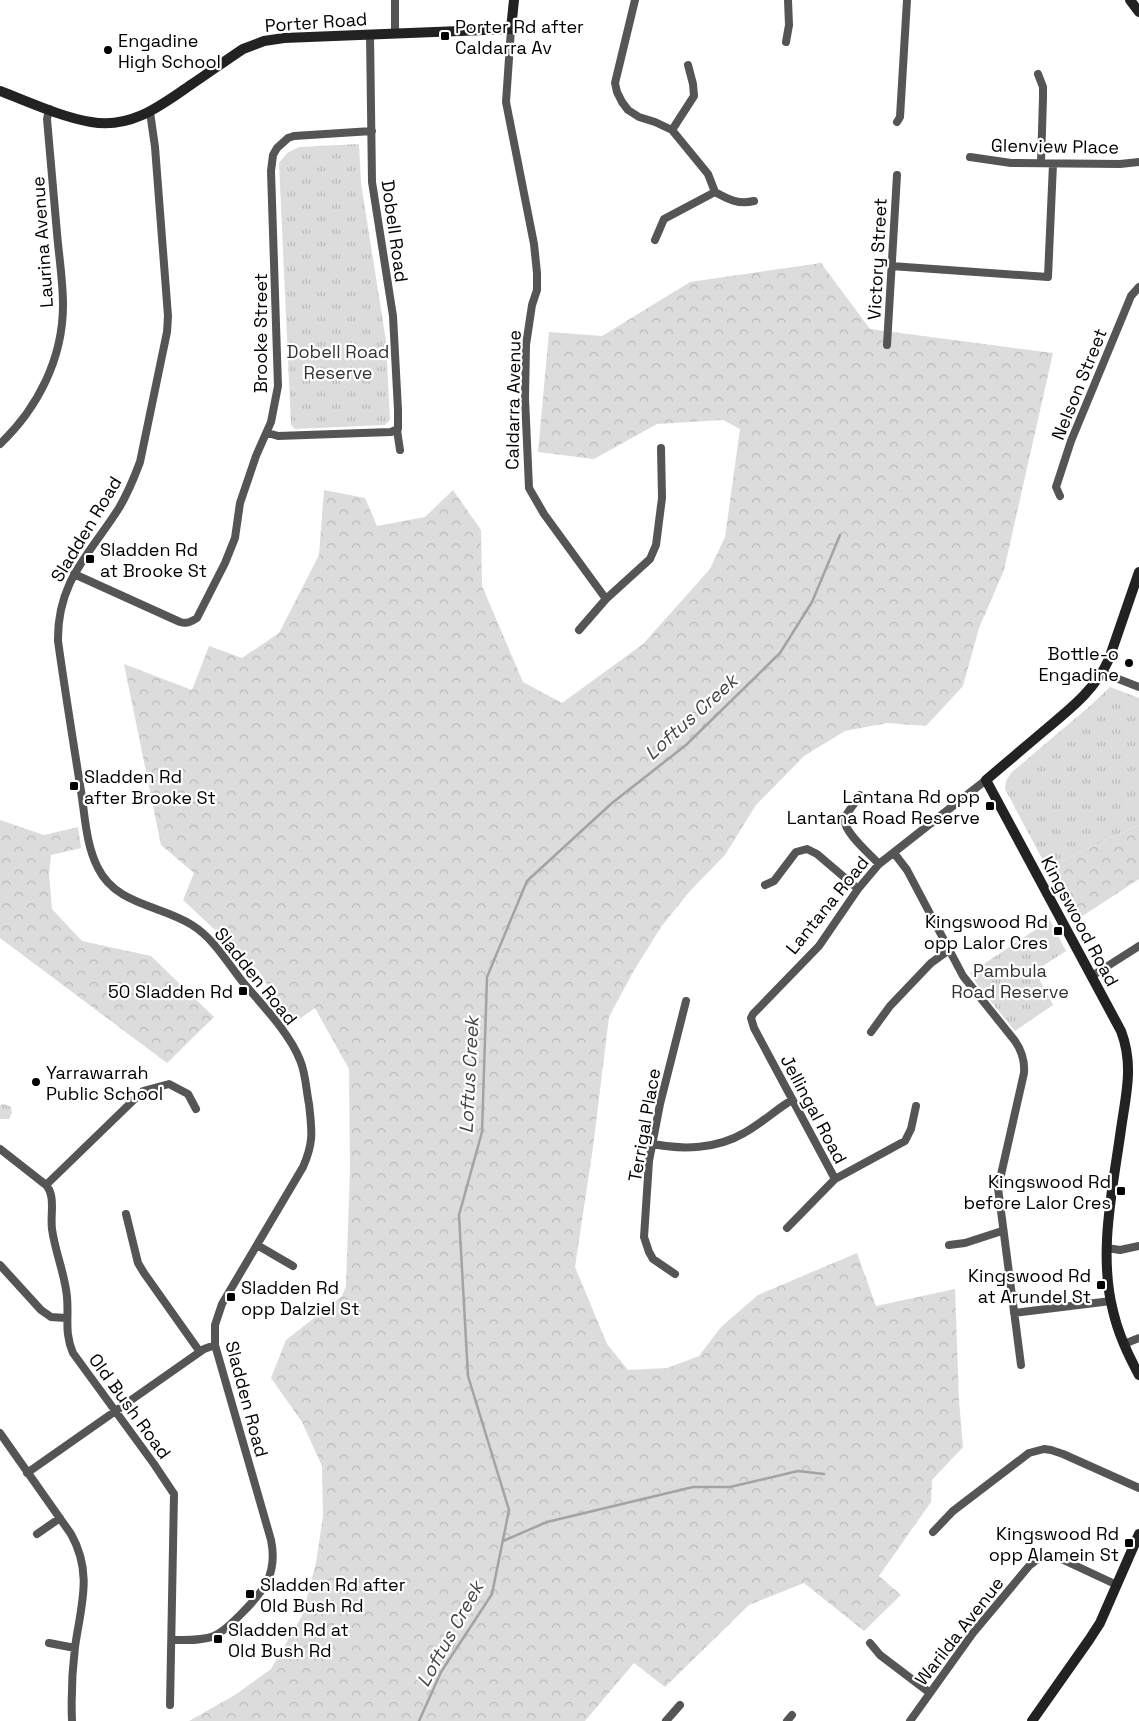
<svg xmlns="http://www.w3.org/2000/svg" width="1139" height="1721" viewBox="0 0 1139 1721" font-family="'Space Grotesk',sans-serif">
  <style>
    .forest { fill: url(#forest-crowns) }
    .park { fill: url(#park-tufts) }
    .lines { fill: none; stroke-linecap: round; stroke-linejoin: round }
    .stream { stroke: #a3a3a3; stroke-width: 2.5 }
    .street { stroke: #555; stroke-width: 8 }
    .secondary { stroke: #222; stroke-width: 10 }
    .poi-dot { fill: #000; stroke: #fff; stroke-width: 2 }
    .labels { text-anchor: middle; dominant-baseline: central; stroke-width: 4.5; stroke-linejoin: round; paint-order: stroke }
    .street-label { font-size: 18px; fill: #000; stroke: #fff }
    .poi-label { font-size: 18px; fill: #000; stroke: #fff; text-anchor: start }
    .park-label { font-size: 18px; fill: #333; stroke: #fff }
    .water-label { font-size: 19px; font-style: italic; fill: #444; stroke: #fff }
  </style>
  <defs>
    <pattern id="forest-crowns" width="20" height="18" patternUnits="userSpaceOnUse" patternTransform="scale(1.25)"><rect width="20" height="18" fill="#dcdcdc"/><path d="M2 6a3 3 0 1 1 6 0M12 15a3 3 0 1 1 6 0" fill="none" stroke="#bbb"/></pattern>
    <pattern id="park-tufts" width="24" height="20" patternUnits="userSpaceOnUse" patternTransform="scale(1.25)"><rect width="24" height="20" fill="#dcdcdc"/><path d="M3 7l-1-3M5 7V3M7 7l1-3M15 17l-1-3M17 17v-4M19 17l1-3" fill="none" stroke="#bbb"/></pattern>
  </defs>
  <rect width="100%" height="100%" fill="#fff"/>
  <!-- forest -->
  <path class="forest" d="M821,263L870,329L1053,353L1004,570L979,628L963,686L926,726L887,723L845,731L804,756L756,805L725,855L690,891L661,927L633,972L609,1017L593,1147L575,1267L607,1344L628,1370L667,1368L699,1356L721,1327L758,1295L857,1253L876,1306L955,1289L959,1400L963,1447L932,1480L931,1502L879,1576L901,1595L864,1631L804,1583L749,1605L665,1687L634,1663L585,1721H189L235,1695L271,1669L302,1616L316,1563L323,1516L322,1466L302,1422L271,1378L286,1340L342,1296L346,1286L350,1169L349,1069L315,1008L291,1025L259,971L183,900L194,873L161,845L124,664L192,690L209,646L242,658L279,633L319,555L324,490L365,498L377,526L425,517L453,490L481,530L482,586L523,682L562,703L643,644L710,569L725,537L740,429L723,420L657,424L594,459L538,452L549,332L602,336L690,282Z
    M0,820L44,835L78,827L81,848L51,855L49,874L52,909L82,941L151,956L214,1017L167,1063L0,938Z
    M1139,825V879L1075,921L1047,868Z"/>
  <!-- park -->
  <path class="park" d="M359,144L361,183L386,341L390,420L385,425L295,429L291,425L279,163L287,153L299,147Z
    M1110,687L1139,698V825L1047,868L1005,789L1006,781L1011,773L1091,705Z
    M1050,920L1066,951L1035,971L1053,1005L1015,1031L979,987L970,973Z
    M4,1104L11,1107L12,1113L9,1119H0V1105Z"/>
  <g class="lines">
    <!-- stream -->
    <path class="stream" d="M503,1541L547,1522L693,1487H730L798,1471L824,1474
      M419,1721L441,1672L492,1594L509,1510L468,1376L459,1215L482,1132L487,977L527,881L612,803L686,745L780,653L812,602L840,535"/>
    <!-- street -->
    <path class="street" d="M635,0L615,83L617,92L622,102L628,110L639,117L655,122L672,130L708,174L715,192C728,199 738,205 754,201
      M511,29L506,102L534,244L537,273V290L532,305L526,345L525,398L529,488L544,514L606,599
      M395,33V0
      M786,42L789,25L788,0
      M1038,74L1043,87V98L1041,163
      M150,112L155,147L168,316L167,332L140,462C134,478 128,493 119,508C90,554 57,581 58,641C65,691 73,741 81,791C85,816 86,845 98,868C116,905 161,905 192,925C213,938 227,962 242,981C261,1004 289,1032 300,1060C306,1074 306,1090 309,1104C312,1131 314,1142 303,1167L222,1304L215,1325V1345L271,1540C278,1574 264,1591 241,1614C233,1622 225,1631 214,1636C201,1641 186,1640 172,1640
      M897,122L900,117L907,0
      M672,130L694,96L693,84L688,65
      M970,157L1011,163L1120,164L1139,162
      M655,240L664,219L715,192
      M891,266L1048,277L1053,164
      M887,345L897,175
      M397,430L400,450
      M268,433L278,436L391,432L398,429V410L393,316L372,182L370,34
      M0,444C38,408 63,358 63,305C63,281 59,257 57,233C54,195 50,157 47,119L49,109
      M1060,496L1056,487L1071,441L1124,313L1131,296L1139,287
      M74,574L180,622C187,624 191,622 197,618L225,563L235,538L240,503L256,456L271,422L278,386L271,171L273,155L277,148L288,138L294,136L372,131
      M579,630L606,599L650,559L656,545L662,498L661,448
      M1103,673L1139,687
      M860,795C856,803 848,810 845,818C841,830 871,855 879,864
      M894,853L907,870L963,976L1015,1041C1022,1051 1025,1060 1024,1073L998,1188L1021,1365
      M765,885L774,881L796,852L807,849L817,854L858,889
      M1092,976L1139,946
      M871,1032L890,1006L931,963L949,950
      M653,1144C682,1150 717,1149 744,1133C761,1124 775,1110 792,1100
      M0,1149L46,1185C56,1196 50,1215 52,1229C55,1252 65,1274 67,1297C69,1318 64,1332 73,1353L154,1464L174,1494L170,1705
      M835,1179L905,1141L911,1129L916,1106
      M46,1185L143,1091L169,1084L188,1094L196,1109
      M126,1214L138,1263L144,1273L200,1352
      M787,1228L835,1179L754,1028L751,1018L753,1014L819,946L858,889L879,864L986,780
      M257,1245L293,1266
      M949,1245L965,1243L1002,1231
      M1107,1248L1120,1250L1139,1246
      M0,1265L41,1310L51,1317L66,1318
      M675,1274L653,1259L649,1252L644,1237L649,1161L660,1104L686,1001
      M1014,1313L1111,1301
      M1124,1344L1139,1338
      M0,1433L71,1534C93,1573 81,1605 75,1647C72,1672 71,1696 72,1721
      M27,1473L204,1349L215,1345
      M933,1532L953,1511L1029,1453L1044,1449L1051,1450L1063,1454L1139,1488
      M37,1534L60,1518
      M49,1643L75,1648
      M870,1643L880,1655L930,1693
      M666,1721L680,1705
      M787,1721L792,1715
      M910,1721L973,1633L1029,1566C1037,1558 1045,1555 1057,1557L1117,1585"/>
    <!-- secondary -->
    <path class="secondary" d="M1130,0L1139,12
      M0,91C29,102 61,117 91,122C130,129 159,107 189,86C207,74 225,61 243,49L264,41L284,38L511,29L514,0
      M1139,572L1109,659C1095,690 1070,709 1045,730C1025,747 1006,763 986,780L1121,1031C1134,1065 1126,1094 1121,1129C1113,1188 1098,1252 1113,1311C1118,1333 1128,1355 1139,1375
      M1032,1721L1089,1640L1100,1623L1139,1534"/>
  </g>
  <!-- markers -->
  <g class="poi-dot">
    <rect x="440" y="31" width="10" height="10" rx="2.5"/>
    <circle cx="108" cy="50" r="5"/>
    <rect x="85" y="554" width="10" height="10" rx="2.5"/>
    <circle cx="1129" cy="663" r="5"/>
    <rect x="69" y="781" width="10" height="10" rx="2.5"/>
    <rect x="985" y="801" width="10" height="10" rx="2.5"/>
    <rect x="1053" y="926" width="10" height="10" rx="2.5"/>
    <rect x="238" y="986" width="10" height="10" rx="2.5"/>
    <circle cx="36" cy="1082" r="5"/>
    <rect x="1116" y="1186" width="10" height="10" rx="2.5"/>
    <rect x="1096" y="1280" width="10" height="10" rx="2.5"/>
    <rect x="226" y="1292" width="10" height="10" rx="2.5"/>
    <rect x="1124" y="1538" width="10" height="10" rx="2.5"/>
    <rect x="245" y="1589" width="10" height="10" rx="2.5"/>
    <rect x="213" y="1634" width="10" height="10" rx="2.5"/>
  </g>
  <g class="labels">
    <!-- street labels -->
    <g class="street-label">
      <text transform="translate(316 22) rotate(-4)">Porter Road</text>
      <text transform="translate(1055 146) rotate(1)">Glenview Place</text>
      <text transform="translate(395 231) rotate(82)">Dobell Road</text>
      <text transform="translate(42 242) rotate(-94)">Laurina Avenue</text>
      <text transform="translate(877 259) rotate(-87)">Victory Street</text>
      <text transform="translate(260 333) rotate(-90)">Brooke Street</text>
      <text transform="translate(1079 384) rotate(-68)">Nelson Street</text>
      <text transform="translate(513 400) rotate(-89)">Caldarra Avenue</text>
      <text transform="translate(86 529) rotate(-59)">Sladden Road</text>
      <text transform="translate(827 905) rotate(-51)">Lantana Road</text>
      <text transform="translate(1080 921) rotate(62)">Kingswood Road</text>
      <text transform="translate(256 976) rotate(51)">Sladden Road</text>
      <text transform="translate(814 1109) rotate(62)">Jellingal Road</text>
      <text transform="translate(644 1125) rotate(-80)">Terrigal Place</text>
      <text transform="translate(247 1399) rotate(75)">Sladden Road</text>
      <text transform="translate(130 1406) rotate(54)">Old Bush Road</text>
      <text transform="translate(959 1631) rotate(-52)">Warilda Avenue</text>
    </g>
    <!-- poi labels -->
    <g class="poi-label">
      <text x="455" y="26">Porter Rd after<tspan x="455" dy="21">Caldarra Av</tspan></text>
      <text x="118" y="40">Engadine<tspan x="118" dy="21">High School</tspan></text>
      <text x="100" y="549">Sladden Rd<tspan x="100" dy="21">at Brooke St</tspan></text>
      <text x="1119" y="653" text-anchor="end">Bottle-o<tspan x="1119" dy="21">Engadine</tspan></text>
      <text x="84" y="776">Sladden Rd<tspan x="84" dy="21">after Brooke St</tspan></text>
      <text x="980" y="796" text-anchor="end">Lantana Rd opp<tspan x="980" dy="21">Lantana Road Reserve</tspan></text>
      <text x="1048" y="921" text-anchor="end">Kingswood Rd<tspan x="1048" dy="21">opp Lalor Cres</tspan></text>
      <text x="233" y="991" text-anchor="end">50 Sladden Rd</text>
      <text x="46" y="1072">Yarrawarrah<tspan x="46" dy="21">Public School</tspan></text>
      <text x="1111" y="1181" text-anchor="end">Kingswood Rd<tspan x="1111" dy="21">before Lalor Cres</tspan></text>
      <text x="1091" y="1275" text-anchor="end">Kingswood Rd<tspan x="1091" dy="21">at Arundel St</tspan></text>
      <text x="241" y="1287">Sladden Rd<tspan x="241" dy="21">opp Dalziel St</tspan></text>
      <text x="1119" y="1533" text-anchor="end">Kingswood Rd<tspan x="1119" dy="21">opp Alamein St</tspan></text>
      <text x="260" y="1584">Sladden Rd after<tspan x="260" dy="21">Old Bush Rd</tspan></text>
      <text x="228" y="1629">Sladden Rd at<tspan x="228" dy="21">Old Bush Rd</tspan></text>
    </g>
    <!-- park labels -->
    <g class="park-label">
      <text x="338" y="351">Dobell Road<tspan x="338" dy="21">Reserve</tspan></text>
      <text x="1010" y="970">Pambula<tspan x="1010" dy="21">Road Reserve</tspan></text>
    </g>
    <!-- water labels -->
    <g class="water-label">
      <text transform="translate(691 717) rotate(-42)">Loftus Creek</text>
      <text transform="translate(469 1075) rotate(-87)">Loftus Creek</text>
      <text transform="translate(450 1634) rotate(-61)">Loftus Creek</text>
    </g>
  </g>
</svg>
